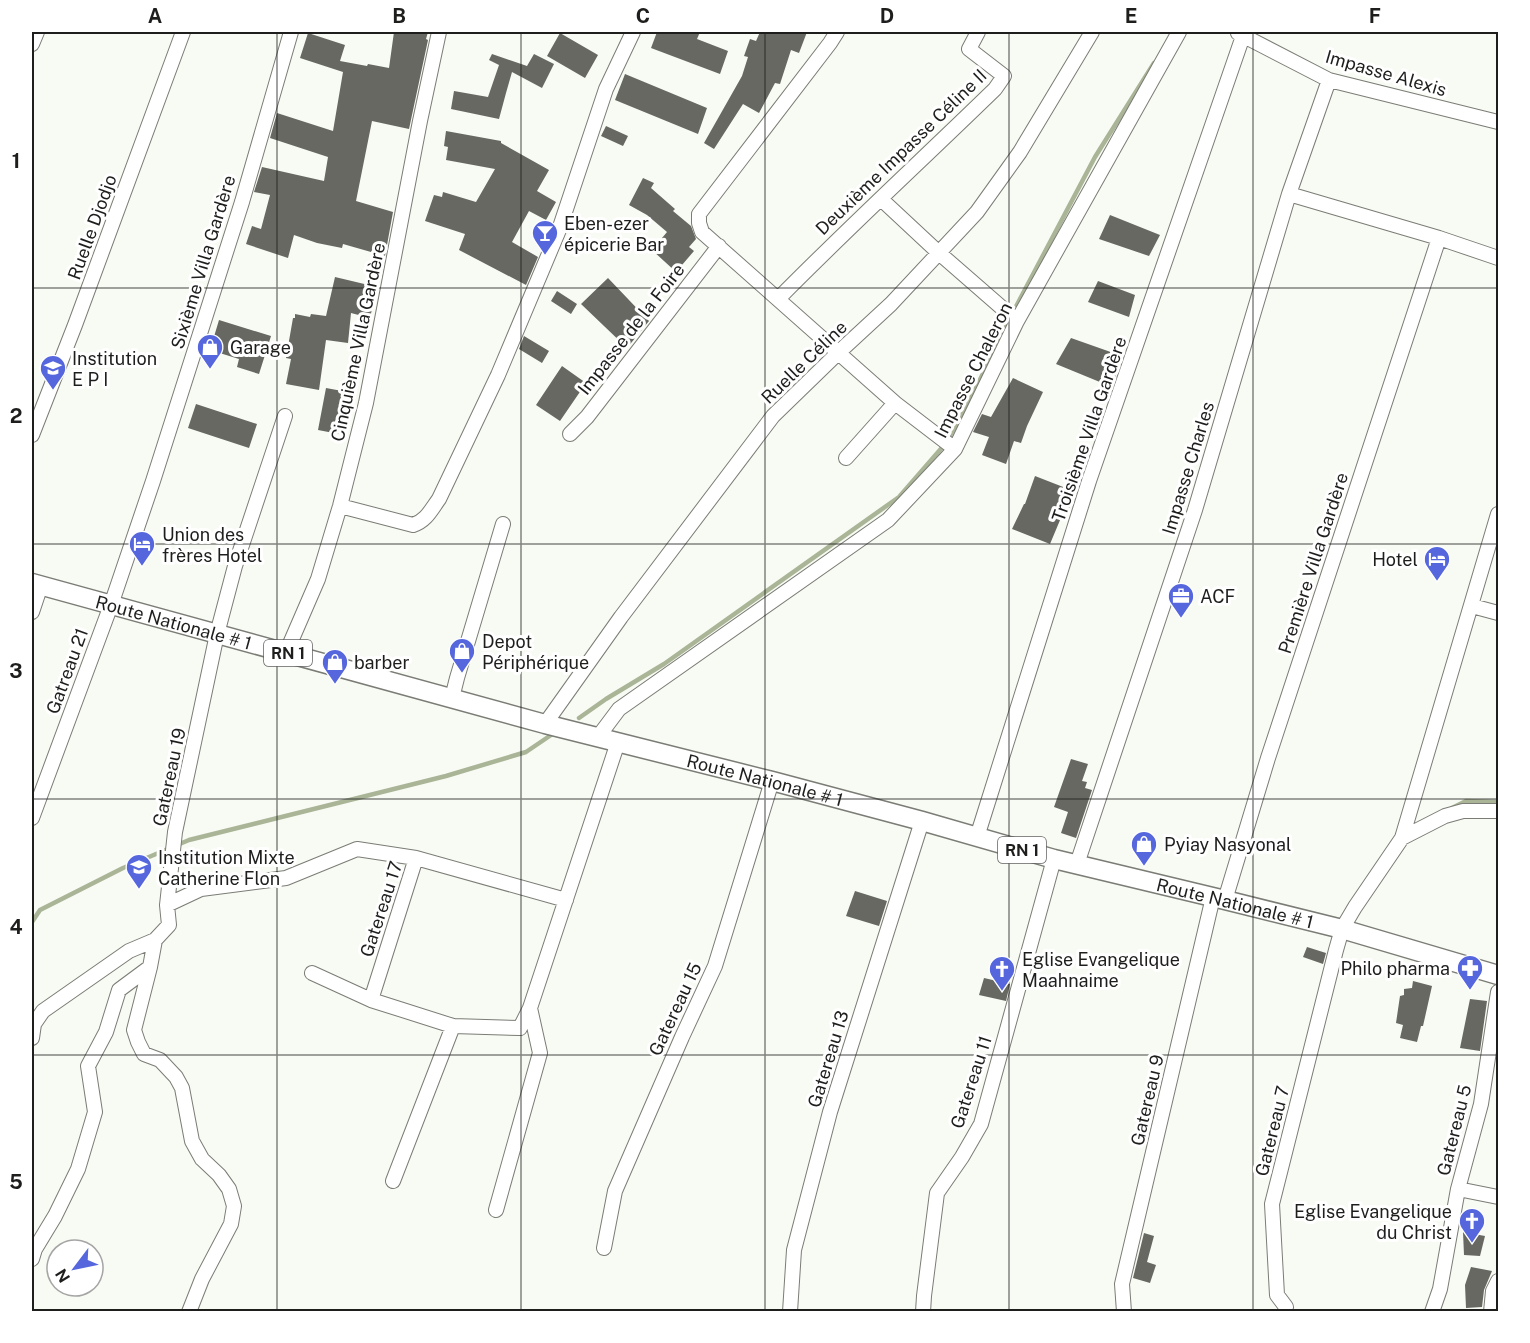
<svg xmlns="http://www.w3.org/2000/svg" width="1530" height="1343" viewBox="0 0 1530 1343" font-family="'Public Sans',sans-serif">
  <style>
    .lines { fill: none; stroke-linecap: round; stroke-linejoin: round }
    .stream { stroke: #aab497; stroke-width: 4.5 }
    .building { fill: #666861 }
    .minor-casing { stroke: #7a7c75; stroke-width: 16 }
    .major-casing { stroke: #7a7c75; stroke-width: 21 }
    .minor { stroke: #fff; stroke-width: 14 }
    .major { stroke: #fff; stroke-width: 18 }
    .grid { fill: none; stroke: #1e1f1d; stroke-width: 1.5; stroke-opacity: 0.55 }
    .labels { text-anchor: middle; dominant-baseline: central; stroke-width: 6; stroke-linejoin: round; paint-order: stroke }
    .shield { fill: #fff; stroke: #626261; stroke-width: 1.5 }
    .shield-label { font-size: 16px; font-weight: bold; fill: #1e1f1d }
    .street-label { font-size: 18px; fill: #1e1f1d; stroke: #fff }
    .poi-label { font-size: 18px; fill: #1e1f1d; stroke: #fff; text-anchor: start }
    .neatline { fill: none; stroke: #1e1f1d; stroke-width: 2 }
    .grid-label { font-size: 20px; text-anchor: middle; font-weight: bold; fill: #1e1f1d }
  </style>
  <rect width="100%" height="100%" fill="#f8fbf3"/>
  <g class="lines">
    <!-- stream -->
    <path class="stream" d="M579,718L606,699L664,664L899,497L946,443L975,390L1011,316L1095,157L1154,63
      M1452,808L1466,801L1498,802
      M32,922L40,910L123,868L189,840L446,776L526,752L554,733"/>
  </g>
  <!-- building -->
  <path class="building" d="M394,32H428L426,39L428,40L409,129L372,121L356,201L393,212L385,256L343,244L342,248L317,243L294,235L288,258L246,244L252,226L261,229L270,195L254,192L262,167L324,181L328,157L270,138L277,113L333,131L343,72L300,58L308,33L345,45L340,61L367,66L368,64L389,68Z
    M657,32H700L697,39L728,51L720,74L651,48Z
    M760,32H807L799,53L791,50L780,84L775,83L759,113L743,104L714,149L704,143L742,76L748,57L744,56L750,39L756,41Z
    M560,33L598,55L585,78L547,56Z
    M492,54L527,66L534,54L554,64L542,88L512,72L506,93L499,119L451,109L454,91L488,97L499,65L489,60Z
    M625,74L707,108L698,134L615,100Z
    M606,126L628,136L623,146L601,136Z
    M446,131L501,141V143L549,170L537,191L556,202L546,220L529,211L512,242L538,257L526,285L459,250L465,234L425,221L434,195L442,197L443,192L476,202L495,169L446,160L448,147L444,146Z
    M643,178L654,183L651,188L675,209L673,211L691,226L696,239L689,247L694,251L676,272L652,250L667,232L647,215L629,205Z
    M1110,215L1160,235L1149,256L1099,239Z
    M335,277L377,287L370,318L351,313L348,343L326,340L319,390L286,384L291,359L286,358L293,318H295V314L310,317L311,314L326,316Z
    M608,278L649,321L627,348L581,304Z
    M1098,281L1135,295L1129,317L1088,302Z
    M557,291L577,304L571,314L551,301Z
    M219,320L271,336L259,374L237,367L239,359L210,350Z
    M524,336L549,351L542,363L519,349Z
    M1071,338L1122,356L1112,387L1056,364Z
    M562,366L586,383L560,421L536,405Z
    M1013,378L1043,392L1027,426L1021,443L1014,441L1006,464L982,455L989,437L973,432L982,414L991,417Z
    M326,388L353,393L344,435L318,430Z
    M196,404L257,424L249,448L188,428Z
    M1035,476L1076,492L1067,514L1063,513L1050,544L1012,529L1024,504H1025Z
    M1071,759L1088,764L1082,781L1087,782L1085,788L1092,790L1076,838L1061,833L1068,812L1054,807Z
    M855,891L887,901L879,926L846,916Z
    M1307,947L1326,953L1323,964L1303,957Z
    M984,978L1010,984L1006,1001L979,995Z
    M1413,981L1432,986L1423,1026H1421L1417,1042L1400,1038L1403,1025L1396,1023L1400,996L1404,995V989L1412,988Z
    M1470,999L1487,1001L1480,1051L1460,1048Z
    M1463,1232L1485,1236L1480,1256L1464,1255Z
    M1144,1233L1154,1236L1147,1262L1156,1265L1150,1283L1133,1278Z
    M1471,1267L1492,1271L1484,1290L1482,1307L1466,1308L1465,1285Z"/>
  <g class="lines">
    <!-- minor casing -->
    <g class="minor-casing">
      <path id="minor" d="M837,32L830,43L699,214V223L702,232L895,403L955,449
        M1238,33L1329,80L1498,122
        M32,44L37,32
        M1289,194L1439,238L1498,258
        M881,199L939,253L1017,321
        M779,298C849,227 923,159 995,89L1004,76L969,49L978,32
        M570,434L587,417L719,246
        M32,435L75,325L183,32
        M846,458L895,403
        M340,506L413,525C426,521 431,510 439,499L498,375L559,230L606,89L633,32
        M1472,606L1498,613
        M32,612L41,585
        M286,653L318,579L340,506L366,403L420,121L439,32
        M452,698L457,678L503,524
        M545,724L621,617L773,416L839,352L891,304L977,212L1020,152L1092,32
        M598,737L619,709L888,520L955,449L1017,321L1179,32
        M32,818L111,605L153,481L242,202L291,32
        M977,837L1089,481L1243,36
        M1402,838L1445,816L1463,811H1498
        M416,858L566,900
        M1077,864L1195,510L1289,194L1329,80
        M1225,900L1268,758L1439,238
        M167,905L201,889L286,878L357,849L416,858L371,1000L453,1026L520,1028L530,1008L618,742
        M150,967L134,1030L138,1042L144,1054L160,1060L176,1077L182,1088L192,1141L202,1159L219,1175L229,1189L234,1206L231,1224L202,1279L189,1312
        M312,973L371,1000
        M32,1038L34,1024L43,1011L129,951L155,940L169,925L167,905L175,832L217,634L235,566L285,416
        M393,1181L453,1026
        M1458,1189L1498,1197
        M496,1210L540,1053L530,1008
        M604,1248L615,1191L682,1037L715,966L772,781
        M32,1259L35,1249L55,1216L78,1169L95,1112L88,1066L106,1032L119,990L150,967L155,940
        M1286,1307L1277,1295L1272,1204L1336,950L1342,929L1355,907L1402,838L1498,514
        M790,1312L794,1250L830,1112L922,821
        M923,1312L924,1296L937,1193L962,1157L981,1124L1054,859
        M1124,1312L1122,1284L1213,897
        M1432,1312L1440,1289L1458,1189L1481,1104L1498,992
        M1491,1312L1493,1291L1498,1281"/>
    </g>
    <!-- major casing -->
    <g class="major-casing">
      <g id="major">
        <path id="s1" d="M32,583L545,724L772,781L922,821L1054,859L1225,900L1342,929L1498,975"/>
      </g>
    </g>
    <!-- minor -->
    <use href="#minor" class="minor"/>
    <!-- major -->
    <use href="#major" class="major"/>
  </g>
  <!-- grid -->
  <path class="grid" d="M277,32V1312M521,32V1312M765,32V1312M1009,32V1312M1253,32V1312M32,288H1498M32,544H1498M32,799H1498M32,1055H1498"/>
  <!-- icons -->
  <defs>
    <g id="bar-pin" transform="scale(1.35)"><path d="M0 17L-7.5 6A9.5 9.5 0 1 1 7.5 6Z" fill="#5667de" stroke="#fff"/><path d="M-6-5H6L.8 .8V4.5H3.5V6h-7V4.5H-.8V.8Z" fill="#fff"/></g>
    <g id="shop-pin" transform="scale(1.35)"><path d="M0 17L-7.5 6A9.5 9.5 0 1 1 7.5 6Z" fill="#5667de" stroke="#fff"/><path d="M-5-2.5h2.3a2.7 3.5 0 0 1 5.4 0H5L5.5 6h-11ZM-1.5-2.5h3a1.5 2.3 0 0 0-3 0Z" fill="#fff"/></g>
    <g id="school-pin" transform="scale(1.35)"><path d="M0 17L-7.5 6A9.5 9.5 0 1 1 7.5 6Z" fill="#5667de" stroke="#fff"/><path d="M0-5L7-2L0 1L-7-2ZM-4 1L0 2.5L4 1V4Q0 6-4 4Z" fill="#fff"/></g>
    <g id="hotel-pin" transform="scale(1.35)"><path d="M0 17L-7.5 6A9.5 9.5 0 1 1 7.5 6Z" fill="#5667de" stroke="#fff"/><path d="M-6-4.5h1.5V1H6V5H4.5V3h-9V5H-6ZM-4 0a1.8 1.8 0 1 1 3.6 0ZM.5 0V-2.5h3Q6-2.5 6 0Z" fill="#fff"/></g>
    <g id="office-pin" transform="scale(1.35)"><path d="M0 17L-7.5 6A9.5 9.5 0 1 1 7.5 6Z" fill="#5667de" stroke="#fff"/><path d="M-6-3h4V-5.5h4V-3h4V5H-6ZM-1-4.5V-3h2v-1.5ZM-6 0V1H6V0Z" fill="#fff"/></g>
    <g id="pharmacy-pin" transform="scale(1.35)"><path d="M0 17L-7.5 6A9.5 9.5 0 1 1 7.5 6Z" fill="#5667de" stroke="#fff"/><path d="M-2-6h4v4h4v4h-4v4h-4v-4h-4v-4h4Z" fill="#fff"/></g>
    <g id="church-pin" transform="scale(1.35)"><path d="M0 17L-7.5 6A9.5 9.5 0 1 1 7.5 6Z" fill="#5667de" stroke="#fff"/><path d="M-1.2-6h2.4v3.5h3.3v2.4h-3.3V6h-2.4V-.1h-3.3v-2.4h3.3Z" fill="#fff"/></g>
  </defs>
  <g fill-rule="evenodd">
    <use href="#bar-pin" x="545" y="233"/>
    <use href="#shop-pin" x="210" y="347"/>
    <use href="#school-pin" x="53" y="368"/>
    <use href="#hotel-pin" x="142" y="544"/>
    <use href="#hotel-pin" x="1437" y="559"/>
    <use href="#office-pin" x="1181" y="596"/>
    <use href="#shop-pin" x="462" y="651"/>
    <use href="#shop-pin" x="335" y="662"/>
    <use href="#shop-pin" x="1144" y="844"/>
    <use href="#school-pin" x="139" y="867"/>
    <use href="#pharmacy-pin" x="1470" y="968"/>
    <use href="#church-pin" x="1002" y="969"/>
    <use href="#church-pin" x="1472" y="1221"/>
  </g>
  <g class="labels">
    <!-- shield labels -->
    <g class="shield">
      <rect x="264" y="640" width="48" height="26" rx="4.5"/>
      <rect x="998" y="837" width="48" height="26" rx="4.5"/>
    </g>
    <g class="shield-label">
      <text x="288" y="653">RN 1</text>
      <text x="1022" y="850">RN 1</text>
    </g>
    <!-- street labels -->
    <g class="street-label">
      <text transform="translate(1386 73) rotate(16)">Impasse Alexis</text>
      <text transform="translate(901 152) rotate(-44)">Deuxième Impasse Céline II</text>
      <text transform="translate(92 227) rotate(-70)">Ruelle Djodjo</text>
      <text transform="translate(203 262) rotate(-73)">Sixième Villa Gardère</text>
      <text transform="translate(631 329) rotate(-52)">Impasse de la Foire</text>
      <text transform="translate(358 342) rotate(-78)">Cinquième Villa Gardère</text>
      <text transform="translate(804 362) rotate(-44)">Ruelle Céline</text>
      <text transform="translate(973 370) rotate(-63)">Impasse Chaleron</text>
      <text transform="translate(1089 429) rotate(-71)">Troisième Villa Gardère</text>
      <text transform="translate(1188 468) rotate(-73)">Impasse Charles</text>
      <text transform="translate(1313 563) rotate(-72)">Première Villa Gardère</text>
      <text stroke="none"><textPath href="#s1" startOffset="147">Route Nationale # 1</textPath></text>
      <text transform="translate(67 671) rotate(-70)">Gatreau 21</text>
      <text transform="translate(169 777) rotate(-78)">Gatereau 19</text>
      <text stroke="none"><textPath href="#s1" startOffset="759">Route Nationale # 1</textPath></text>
      <text stroke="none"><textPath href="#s1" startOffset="1245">Route Nationale # 1</textPath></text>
      <text transform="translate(381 909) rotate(-72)">Gatereau 17</text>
      <text transform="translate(675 1009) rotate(-65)">Gatereau 15</text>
      <text transform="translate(828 1059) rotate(-73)">Gatereau 13</text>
      <text transform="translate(971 1082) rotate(-72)">Gatereau 11</text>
      <text transform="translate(1147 1100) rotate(-77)">Gatereau 9</text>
      <text transform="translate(1454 1130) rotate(-76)">Gatereau 5</text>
      <text transform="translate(1272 1131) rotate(-76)">Gatereau 7</text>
    </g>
    <!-- poi labels -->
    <g class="poi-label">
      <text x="564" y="223">Eben-ezer<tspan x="564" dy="21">épicerie Bar</tspan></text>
      <text x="230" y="347">Garage</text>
      <text x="72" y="358">Institution<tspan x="72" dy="21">E P I</tspan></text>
      <text x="162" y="534">Union des<tspan x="162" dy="21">frères Hotel</tspan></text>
      <text x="1418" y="559" text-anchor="end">Hotel</text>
      <text x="1200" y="596">ACF</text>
      <text x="482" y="641">Depot<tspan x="482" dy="21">Périphérique</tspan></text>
      <text x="354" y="662">barber</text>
      <text x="1164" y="844">Pyiay Nasyonal</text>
      <text x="158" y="857">Institution Mixte<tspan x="158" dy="21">Catherine Flon</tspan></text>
      <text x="1022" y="959">Eglise Evangelique<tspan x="1022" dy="21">Maahnaime</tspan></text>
      <text x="1450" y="968" text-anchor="end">Philo pharma</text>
      <text x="1452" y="1211" text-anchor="end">Eglise Evangelique<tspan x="1452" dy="21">du Christ</tspan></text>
    </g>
  </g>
  <!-- border -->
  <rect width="1530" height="1343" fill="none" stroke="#ffffff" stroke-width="66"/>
  <!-- north arrow -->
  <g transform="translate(75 1268) rotate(238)"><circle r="28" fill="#ffffff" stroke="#a5a5a5" stroke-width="1.5"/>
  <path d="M0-4.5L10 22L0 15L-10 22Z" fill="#5667de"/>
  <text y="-9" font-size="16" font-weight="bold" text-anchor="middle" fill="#1e1f1d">N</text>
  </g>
  <rect x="33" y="33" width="1464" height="1277" class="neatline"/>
  <g class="grid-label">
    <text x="155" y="23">A</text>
    <text x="399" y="23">B</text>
    <text x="643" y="23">C</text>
    <text x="887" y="23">D</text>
    <text x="1131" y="23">E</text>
    <text x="1375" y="23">F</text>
    <text x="16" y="168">1</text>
    <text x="16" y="423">2</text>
    <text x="16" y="678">3</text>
    <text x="16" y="934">4</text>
    <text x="16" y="1189">5</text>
  </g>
</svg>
